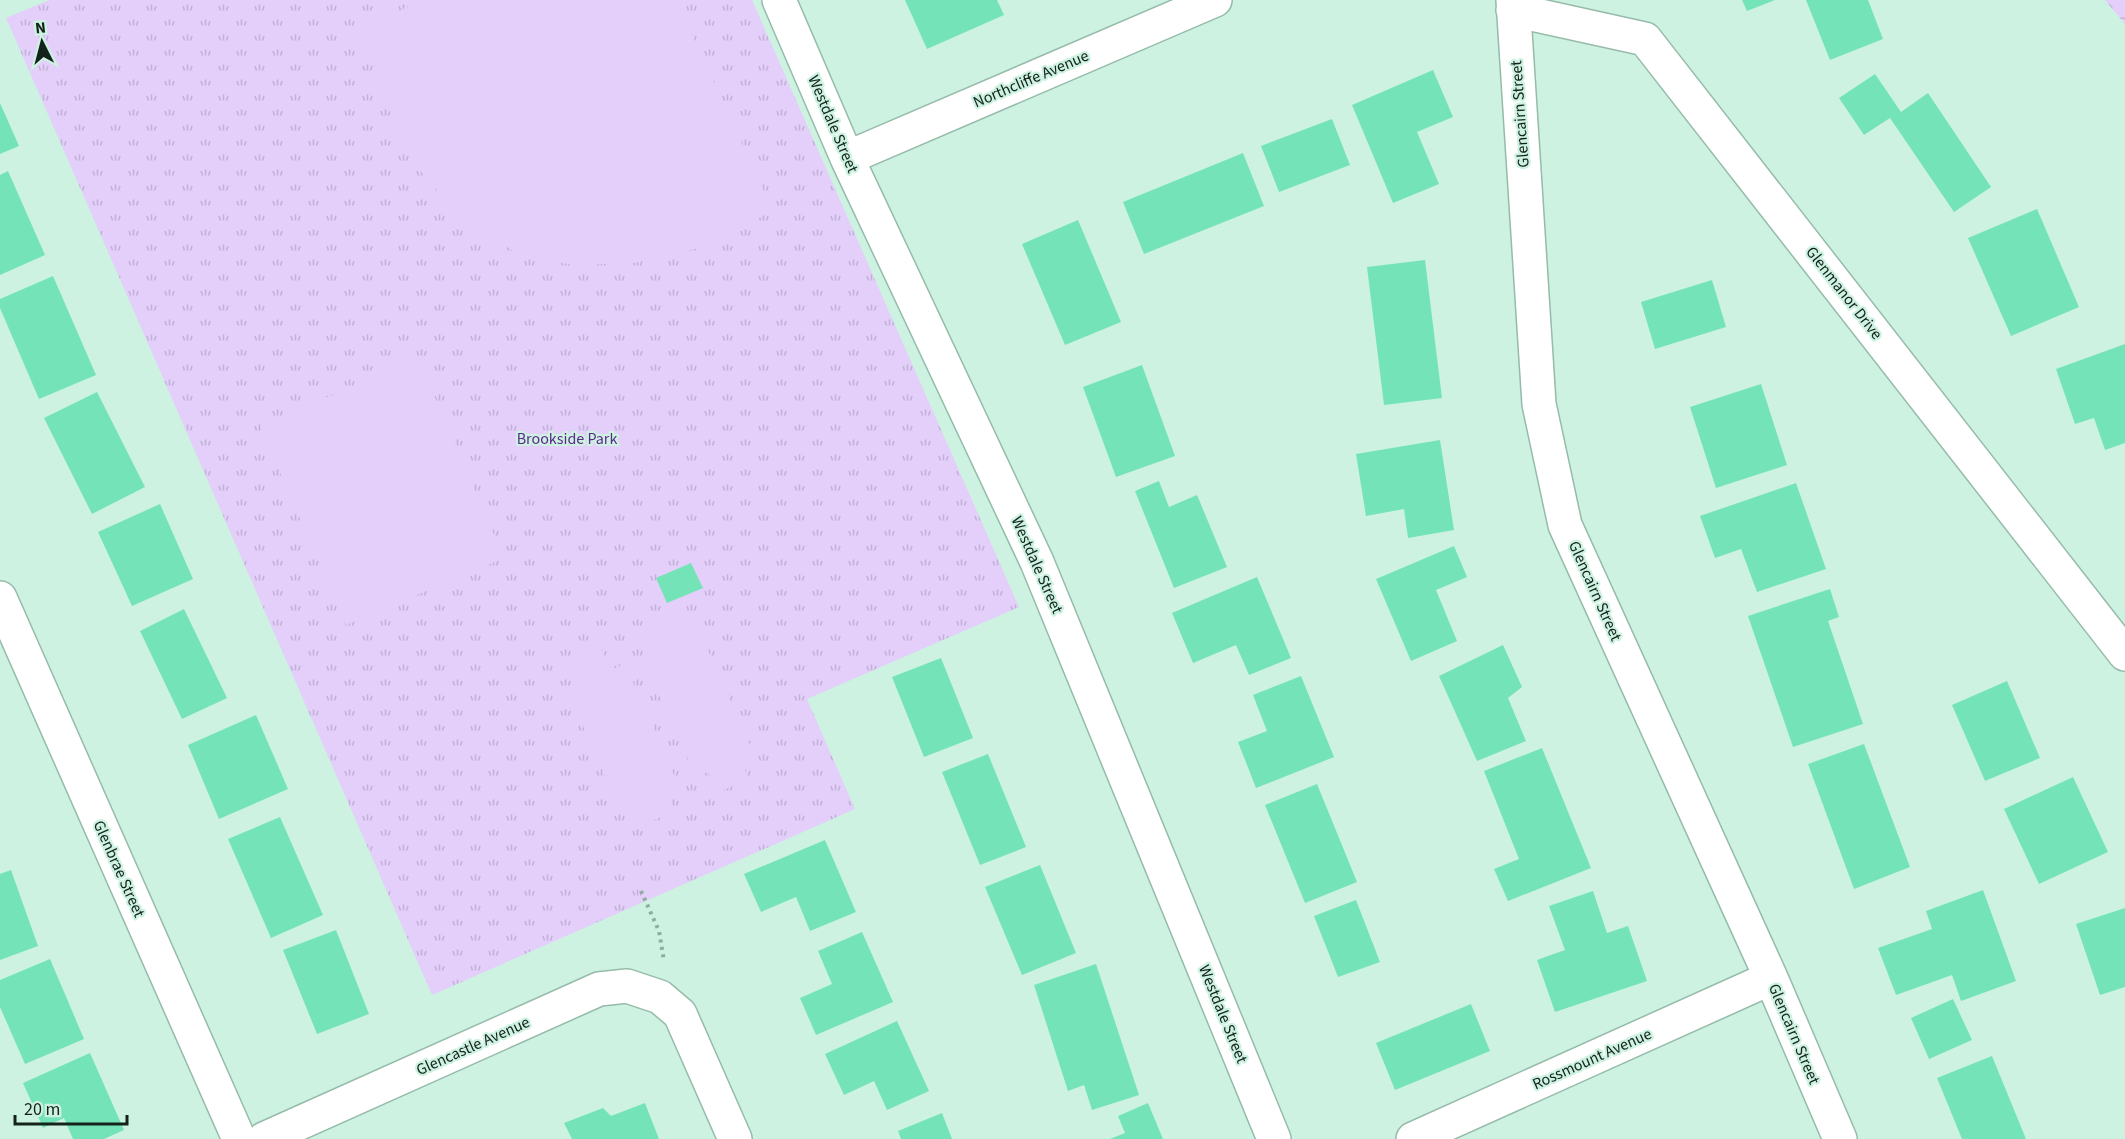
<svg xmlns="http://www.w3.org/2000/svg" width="2125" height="1139" viewBox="0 0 2125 1139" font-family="'Source Sans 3',sans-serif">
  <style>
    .grass { fill: url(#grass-tufts) }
    .forest { fill: url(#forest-crowns) }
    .pitch { fill: #e3cffa }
    .building { fill: #74e4b8 }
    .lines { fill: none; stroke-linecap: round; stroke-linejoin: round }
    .minor-casing { stroke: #96bbaa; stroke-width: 36 }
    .path { stroke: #8fad9f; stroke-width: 4; stroke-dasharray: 3 4.5; stroke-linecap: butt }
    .minor { stroke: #fff; stroke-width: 33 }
    .labels { text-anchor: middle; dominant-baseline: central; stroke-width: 4.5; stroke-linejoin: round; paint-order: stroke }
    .street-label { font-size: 16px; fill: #14221c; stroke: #cdf2e1 }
    .park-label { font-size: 16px; fill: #5e2a89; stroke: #cdf2e1 }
  </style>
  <defs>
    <pattern id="grass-tufts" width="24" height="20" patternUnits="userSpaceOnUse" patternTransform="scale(1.5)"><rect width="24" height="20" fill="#e3cffa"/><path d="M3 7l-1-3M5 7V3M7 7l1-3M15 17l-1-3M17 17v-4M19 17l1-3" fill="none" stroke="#c2b1d6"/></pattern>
    <pattern id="forest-crowns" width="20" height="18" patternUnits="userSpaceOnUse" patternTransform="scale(1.5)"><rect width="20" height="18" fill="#e3cffa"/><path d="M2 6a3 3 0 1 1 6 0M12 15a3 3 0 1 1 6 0" fill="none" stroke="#c2b1d6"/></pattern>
  </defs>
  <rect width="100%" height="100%" fill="#cdf2e1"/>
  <!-- grass -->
  <path class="grass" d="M49,0H752L1019,607L807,699L855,809L432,995L6,18Z"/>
  <!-- forest -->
  <path class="forest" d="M2105,0H2125V24Z"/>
  <!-- pitch -->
  <path class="pitch" d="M420,0H676L773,211L695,249L634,263L573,265L520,255L463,221L417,167L388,107L360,32Z
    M418,358L504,558L346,625L260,426Z
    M677,614L686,635L699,630L753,752L740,758L749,779L717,793L708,772L696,777L641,655L654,649L645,628Z
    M601,648L611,670L625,664L679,786L666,792L675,811L643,825L634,806L621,812L567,690L579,684L569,662Z"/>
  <!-- building -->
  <path class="building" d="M905,0H997L1004,15L927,49Z
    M1742,0H1775L1747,11Z
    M1806,0H1868L1883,39L1830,60Z
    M1433,70L1453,117L1417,132L1439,184L1393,203L1352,105Z
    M1875,74L1901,112L1928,93L1991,187L1954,212L1890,118L1864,135L1839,98Z
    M0,103L19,146L0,154Z
    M1332,119L1350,165L1279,192L1261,146Z
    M1243,153L1264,206L1144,254L1123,202Z
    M8,171L45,255L0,275V175Z
    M2037,209L2079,307L2011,336L1968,238Z
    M1078,220L1121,322L1065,345L1022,244Z
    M1425,260L1442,398L1384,405L1367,267Z
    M53,276L96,375L39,399L0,308V299Z
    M1712,280L1726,327L1655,349L1641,302Z
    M2125,344V443L2105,450L2094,418L2075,424L2056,369Z
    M1142,365L1175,456L1116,477L1083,387Z
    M1761,384L1787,465L1716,488L1690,407Z
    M97,392L145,487L92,514L44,418Z
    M1440,440L1454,530L1408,538L1404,509L1366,516L1356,454Z
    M1159,481L1169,507L1197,495L1227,567L1174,588L1135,491Z
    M1796,483L1826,569L1757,592L1741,549L1715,558L1700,516Z
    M160,504L193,579L132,606L98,532Z
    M1454,546L1467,577L1436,590L1457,641L1411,661L1376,579Z
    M691,563L703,588L667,603L656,578Z
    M1257,577L1291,658L1249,675L1236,645L1193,663L1172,613Z
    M1830,589L1839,617L1828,621L1863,724L1793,747L1748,616Z
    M184,609L227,698L182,719L140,631Z
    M1503,645L1522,687L1508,698L1526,741L1477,761L1439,676Z
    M941,658L973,738L924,757L892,677Z
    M1301,676L1334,757L1256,788L1238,742L1267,731L1253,695Z
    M2007,681L2040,758L1985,781L1952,705Z
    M256,715L288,789L219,819L188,745Z
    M1864,744L1910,867L1854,889L1808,764Z
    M1542,748L1591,868L1508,901L1494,869L1519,859L1484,771Z
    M988,754L1026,847L980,865L942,772Z
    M2073,777L2108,852L2039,884L2004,809Z
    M1317,784L1357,882L1305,903L1265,805Z
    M280,817L323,915L271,938L228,839Z
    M825,840L856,912L810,931L796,897L761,912L744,874Z
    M1040,865L1076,953L1022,975L985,887Z
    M11,870L38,946L0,960V874Z
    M1983,890L2016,981L1961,1001L1952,975L1896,995L1878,948L1932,929L1926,911Z
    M1593,891L1607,933L1628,926L1647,981L1555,1012L1537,960L1565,950L1549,906Z
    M1356,900L1380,962L1338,977L1314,916Z
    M2125,908V987L2100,995L2076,924Z
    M336,930L369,1014L317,1034L283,950Z
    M862,932L893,1002L816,1035L800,998L832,984L818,951Z
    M50,959L84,1039L25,1064L0,1007V980Z
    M1096,964L1139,1095L1092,1110L1084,1085L1068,1091L1034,985Z
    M1953,999L1972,1040L1929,1059L1911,1018Z
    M1471,1004L1490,1051L1395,1090L1376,1043Z
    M897,1021L929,1091L887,1110L874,1081L844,1095L825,1054Z
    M90,1053L124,1130L104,1139H73L64,1118L43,1128L23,1083Z
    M1992,1056L2026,1139H1962L1937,1078Z
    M645,1103L659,1139H572L564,1123L603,1108L611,1116Z
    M1148,1103L1163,1139H1110L1125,1133L1118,1116Z
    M942,1113L952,1139H901L898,1131Z"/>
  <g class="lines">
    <!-- minor casing -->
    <g class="minor-casing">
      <path id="minor" d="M779,0L847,158L1037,562L1274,1139
        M1513,0L1539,404L1565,525L1771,978L1840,1139
        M1513,10L1645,39L2125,654
        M847,158L1215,0
        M0,598L239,1139
        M264,1139L599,989L627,986L660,997L680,1014L735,1139
        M1413,1139L1771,978"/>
    </g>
    <!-- path -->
    <path class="path" d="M641,891L659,931L664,961"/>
    <!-- minor -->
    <use href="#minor" class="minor"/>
  </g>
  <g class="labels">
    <!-- street labels -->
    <g class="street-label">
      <text transform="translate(1031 79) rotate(-23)">Northcliffe Avenue</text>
      <text transform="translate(1520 114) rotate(-94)">Glencairn Street</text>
      <text transform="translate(833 124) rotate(67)">Westdale Street</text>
      <text transform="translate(1844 293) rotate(52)">Glenmanor Drive</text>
      <text transform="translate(1037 565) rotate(66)">Westdale Street</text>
      <text transform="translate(1595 591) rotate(66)">Glencairn Street</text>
      <text transform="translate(119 869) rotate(66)">Glenbrae Street</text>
      <text transform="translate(1223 1014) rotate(68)">Westdale Street</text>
      <text transform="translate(1794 1034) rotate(67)">Glencairn Street</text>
      <text transform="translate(473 1046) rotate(-24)">Glencastle Avenue</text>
      <text transform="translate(1592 1059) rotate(-24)">Rossmount Avenue</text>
    </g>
    <!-- park labels -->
    <g class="park-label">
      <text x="567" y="439">Brookside Park</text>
    </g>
  </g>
  <!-- north arrow -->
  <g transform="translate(42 42) rotate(354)" stroke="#cdf2e1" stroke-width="4.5" paint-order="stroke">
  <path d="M0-4.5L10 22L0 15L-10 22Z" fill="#14221c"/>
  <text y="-9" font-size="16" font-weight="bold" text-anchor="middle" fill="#14221c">N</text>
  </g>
  <!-- scale -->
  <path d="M15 1115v9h112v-9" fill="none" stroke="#14221c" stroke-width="3"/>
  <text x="24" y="1115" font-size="18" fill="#14221c" stroke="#cdf2e1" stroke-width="4.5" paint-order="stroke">20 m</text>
</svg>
